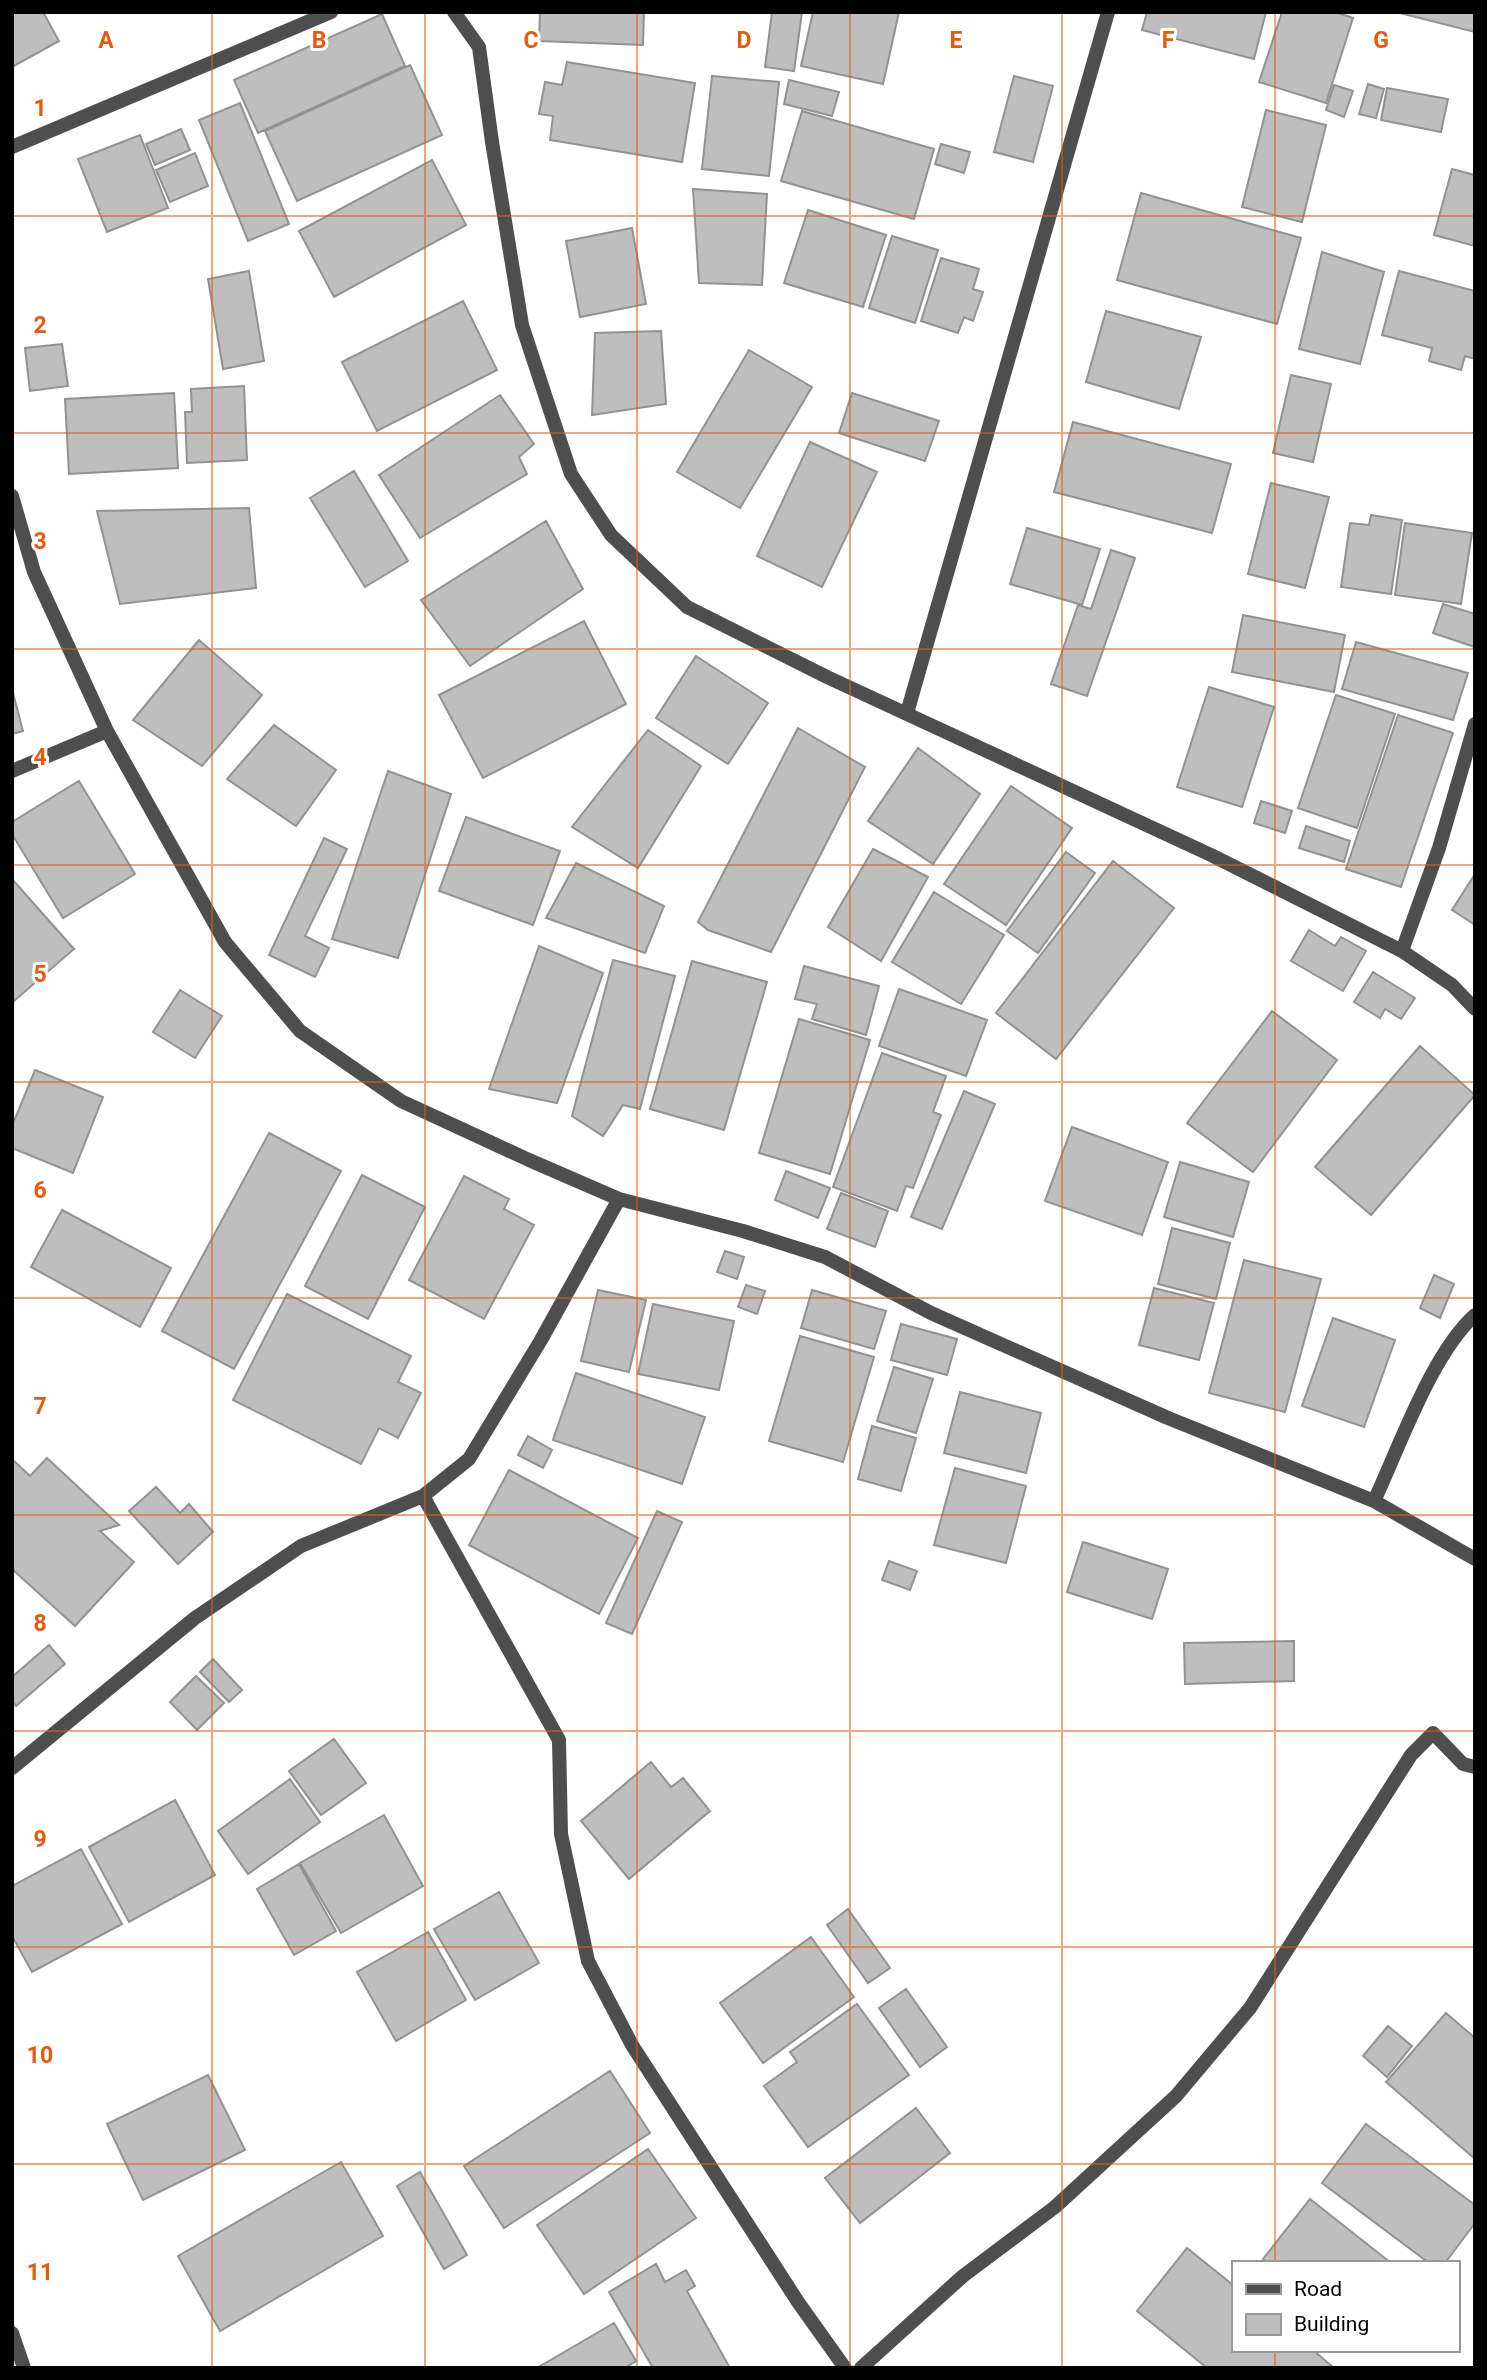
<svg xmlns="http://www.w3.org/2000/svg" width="1487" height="2380" viewBox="0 0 1487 2380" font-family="Roboto,sans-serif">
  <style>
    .building { fill: #bebebe; stroke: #929292; stroke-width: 2 }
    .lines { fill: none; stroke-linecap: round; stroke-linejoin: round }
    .street { stroke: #4e4e4e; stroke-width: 14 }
    .grid { fill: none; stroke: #e8590c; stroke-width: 2; stroke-opacity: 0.55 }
    .grid-label { font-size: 23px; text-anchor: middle; font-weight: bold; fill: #e8590c; stroke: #fff; stroke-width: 6; stroke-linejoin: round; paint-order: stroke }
  </style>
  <rect width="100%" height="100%" fill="#fff"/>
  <!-- building -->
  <path class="building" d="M12,12H43L59,41L12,67Z
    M540,12H644L643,45L539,41Z
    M772,12H802L794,71L765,67Z
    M813,12H899L883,84L801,66Z
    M1147,12H1266L1254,59L1142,30Z
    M1282,12H1335L1353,18L1326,103L1259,82Z
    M1396,12H1475V32Z
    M382,14L405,66L258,133L234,80Z
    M567,62L695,83L682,162L550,140L553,116L539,114L545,82L562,85Z
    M410,65L442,135L297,201L265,131Z
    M712,76L779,82L769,176L702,169Z
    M1014,76L1053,86L1033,162L994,152Z
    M789,80L839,92L832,116L784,104Z
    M1368,84L1384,89L1376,118L1359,114Z
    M1334,85L1353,91L1344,117L1326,110Z
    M1387,88L1448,99L1441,132L1381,120Z
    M240,103L289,224L248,241L199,120Z
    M1266,110L1326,125L1302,222L1242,207Z
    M802,111L934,149L914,219L781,181Z
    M181,129L190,150L155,165L146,144Z
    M140,135L168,208L107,232L78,159Z
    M941,144L970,152L964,173L935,164Z
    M195,153L208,186L170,202L156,170Z
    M432,160L466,225L334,297L299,231Z
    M1452,169L1475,175V246L1434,235Z
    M693,189L767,194L762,285L699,283Z
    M1141,193L1301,238L1277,324L1117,280Z
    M808,210L886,235L863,307L784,283Z
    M632,228L646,304L580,317L566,241Z
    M892,236L938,250L915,323L869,308Z
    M1322,252L1384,272L1360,364L1299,349Z
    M941,258L979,269L973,289L983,292L973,321L964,317L958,333L921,321Z
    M249,271L264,361L223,369L208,279Z
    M1399,271L1475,291V359L1465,356L1461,370L1429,361L1432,348L1382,335Z
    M463,301L497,370L377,431L342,362Z
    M1106,311L1201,337L1179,409L1086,382Z
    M661,331L666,404L592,415L595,333Z
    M62,344L68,386L30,391L25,348Z
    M749,350L812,387L740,508L677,472Z
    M1291,375L1331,384L1313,462L1273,453Z
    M244,386L247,460L187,463L185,412H192L191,389Z
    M174,393L178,468L69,474L65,399Z
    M852,393L939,421L925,461L839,433Z
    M500,395L534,444L519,457L527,474L420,538L379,475Z
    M1073,422L1231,464L1212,533L1054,492Z
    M810,442L877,472L822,587L757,556Z
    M354,471L408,561L365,587L310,498Z
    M1271,483L1329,497L1305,588L1248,574Z
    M249,508L256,588L120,604L97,511Z
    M1371,515L1402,520L1391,594L1341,587L1350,523L1369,525Z
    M546,521L583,589L470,666L421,600Z
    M1405,523L1472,533L1461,604L1395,595Z
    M1027,528L1100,549L1082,605L1010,584Z
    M1111,550L1135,558L1087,696L1051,684L1078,605L1091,609Z
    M1443,604L1475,614V647L1433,633Z
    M1243,615L1345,635L1334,692L1232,672Z
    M584,621L626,704L483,778L439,695Z
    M199,640L262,695L202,766L133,720Z
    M1356,642L1468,673L1453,720L1342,689Z
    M696,656L768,703L728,764L656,718Z
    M1209,687L1274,707L1242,807L1177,787Z
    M12,689L23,731L12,734Z
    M1336,695L1395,714L1357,828L1298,808Z
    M1398,715L1453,733L1401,887L1346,869Z
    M274,725L336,770L296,826L227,779Z
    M798,728L865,767L771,952L708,930L698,922Z
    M648,730L701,766L638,868L572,827Z
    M918,748L980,794L933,864L868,821Z
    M388,771L451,794L398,958L332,939Z
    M79,781L135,874L63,918L12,834V822Z
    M1011,786L1072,828L1006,925L944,884Z
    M1261,801L1292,811L1285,833L1254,823Z
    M466,817L560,851L533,925L439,891Z
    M1306,826L1350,841L1344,862L1299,848Z
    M324,838L347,849L305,936L329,948L315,977L269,955Z
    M873,849L928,877L881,961L828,927Z
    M1066,852L1095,873L1038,953L1007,931Z
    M1113,861L1174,908L1056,1059L996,1013Z
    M576,863L664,906L645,953L546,918Z
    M1475,874V925L1452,910Z
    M12,879L74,949L13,1002L12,1001Z
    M934,892L1004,935L961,1004L892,962Z
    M1309,930L1335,946L1341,937L1366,951L1343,991L1291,961Z
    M539,946L603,973L557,1103L489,1089Z
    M613,960L675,976L640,1109L623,1105L603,1136L572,1116Z
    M692,961L767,982L724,1130L650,1109Z
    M804,966L879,986L866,1035L812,1019L817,1004L795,999Z
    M1373,972L1415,998L1401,1019L1385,1009L1380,1018L1354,1002Z
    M899,989L987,1020L966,1076L879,1046Z
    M180,990L222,1016L195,1058L153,1032Z
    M1272,1011L1337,1060L1253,1172L1187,1123Z
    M799,1019L870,1040L830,1174L759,1153Z
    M1420,1046L1475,1095L1371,1215L1315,1167Z
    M882,1053L946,1076L933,1112L941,1115L913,1188L906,1186L897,1211L833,1187Z
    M35,1070L103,1097L73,1173L12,1148V1126Z
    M964,1091L995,1104L942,1229L911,1217Z
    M1072,1127L1168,1162L1142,1235L1045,1201Z
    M269,1133L341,1171L234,1369L162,1331Z
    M1180,1162L1249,1182L1233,1237L1164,1217Z
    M786,1171L830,1188L818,1218L775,1200Z
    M362,1175L425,1207L368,1319L305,1286Z
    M464,1176L509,1199L504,1209L534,1225L484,1319L409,1280Z
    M841,1193L888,1211L875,1247L827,1229Z
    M62,1210L171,1268L140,1327L31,1267Z
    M1172,1228L1230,1243L1216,1299L1158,1284Z
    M725,1251L744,1257L737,1279L717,1272Z
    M1244,1260L1321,1279L1285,1412L1209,1393Z
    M1434,1275L1454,1284L1440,1318L1420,1308Z
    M746,1285L765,1291L757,1314L738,1307Z
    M1154,1288L1214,1303L1199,1360L1139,1345Z
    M598,1290L646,1300L629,1372L581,1361Z
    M812,1290L886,1311L874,1349L801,1328Z
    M287,1294L411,1356L398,1382L421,1393L398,1438L379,1428L361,1464L233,1400Z
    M653,1304L734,1321L719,1390L638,1374Z
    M1333,1318L1395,1340L1364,1427L1302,1406Z
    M901,1324L957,1339L947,1375L891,1360Z
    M800,1336L874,1357L843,1462L769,1441Z
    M894,1367L933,1379L916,1433L877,1421Z
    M576,1373L705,1417L682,1484L553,1440Z
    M960,1392L1041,1413L1026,1473L944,1453Z
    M872,1426L916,1438L901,1491L858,1479Z
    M528,1436L552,1450L543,1468L518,1455Z
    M47,1458L119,1525L100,1531L134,1562L75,1626L12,1569V1459L30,1476Z
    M955,1468L1026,1486L1006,1563L934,1545Z
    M509,1470L638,1538L599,1614L469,1545Z
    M156,1487L180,1513L189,1504L213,1532L178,1564L129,1511Z
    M657,1511L682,1522L632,1634L606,1623Z
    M1083,1542L1168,1569L1152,1619L1067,1592Z
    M889,1561L917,1571L910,1590L882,1580Z
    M1294,1641V1681L1185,1684L1184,1643Z
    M49,1645L65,1664L16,1706L12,1701V1677Z
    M213,1659L242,1690L229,1702L200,1672Z
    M196,1676L224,1703L197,1730L170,1702Z
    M334,1739L366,1783L321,1815L289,1771Z
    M651,1762L671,1787L683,1778L710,1811L629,1879L581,1821Z
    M290,1779L320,1822L248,1874L218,1831Z
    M175,1800L215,1875L129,1922L89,1847Z
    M384,1815L423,1886L341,1933L300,1863Z
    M81,1849L122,1924L32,1972L12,1936V1886Z
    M299,1864L336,1931L294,1955L257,1889Z
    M499,1892L539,1963L475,2000L434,1929Z
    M848,1909L890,1968L868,1983L827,1925Z
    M428,1932L466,2000L396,2041L357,1972Z
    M811,1937L854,1997L763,2063L720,2003Z
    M906,1989L947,2047L920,2067L879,2008Z
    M857,2004L909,2075L808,2147L764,2086L797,2062L790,2052Z
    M1446,2013L1475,2038V2159L1386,2082Z
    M1388,2026L1412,2046L1387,2077L1363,2056Z
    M610,2071L650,2133L504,2228L464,2166Z
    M208,2075L245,2150L143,2200L107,2124Z
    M916,2108L950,2153L860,2223L825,2178Z
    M1366,2124L1475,2205V2223L1445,2263H1429L1322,2183Z
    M648,2149L696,2218L584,2294L537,2225Z
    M341,2162L383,2236L220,2331L178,2256Z
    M420,2172L467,2255L444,2269L397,2186Z
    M1310,2199L1391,2263H1268L1263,2259Z
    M1187,2248L1233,2285V2350H1313L1334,2368H1207L1137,2311Z
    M656,2264L665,2282L686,2270L695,2286L687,2291L730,2368H653L609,2292Z
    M614,2323L636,2361L625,2368H537Z"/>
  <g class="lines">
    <!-- street -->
    <path class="street" d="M454,12L479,47L492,142L522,325L571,474L611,535L687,607L827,677L1211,855L1402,951L1452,985L1475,1009
      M12,147L331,12
      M12,496L34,572L107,731L225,942L300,1031L401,1101L529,1160L619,1199L743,1231L825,1257L931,1313L1168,1418L1374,1501L1475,1559
      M907,713L1108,12
      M12,771L107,731
      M1402,951L1439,848L1475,724
      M423,1496L559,1740L561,1834L588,1961L632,2045L798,2302L845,2368
      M1374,1501C1399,1448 1432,1353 1475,1315
      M12,1768L195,1618L301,1546L423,1496L469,1459L541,1340L619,1199
      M12,2333L24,2368
      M861,2368L963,2276L1055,2207L1176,2096L1250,2008L1411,1755L1433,1733L1463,1764L1475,1767"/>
  </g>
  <!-- grid -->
  <path class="grid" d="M212,12V2368M425,12V2368M637,12V2368M850,12V2368M1062,12V2368M1275,12V2263M12,216H1475M12,433H1475M12,649H1475M12,865H1475M12,1082H1475M12,1298H1475M12,1515H1475M12,1731H1475M12,1947H1475M12,2164H1475M1275,2350V2368"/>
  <g class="grid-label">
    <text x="106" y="48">A</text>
    <text x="319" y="48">B</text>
    <text x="531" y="48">C</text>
    <text x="744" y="48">D</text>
    <text x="956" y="48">E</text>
    <text x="1168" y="48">F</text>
    <text x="1381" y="48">G</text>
    <text x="40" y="116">1</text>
    <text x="40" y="333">2</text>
    <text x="40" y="549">3</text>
    <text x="40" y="765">4</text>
    <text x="40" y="982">5</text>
    <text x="40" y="1198">6</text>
    <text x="40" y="1414">7</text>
    <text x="40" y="1631">8</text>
    <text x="40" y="1847">9</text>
    <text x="40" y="2063">10</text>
    <text x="40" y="2280">11</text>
  </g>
  <!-- border -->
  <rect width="1487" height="2380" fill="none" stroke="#000000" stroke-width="28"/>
  <!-- legend -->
  <rect x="1232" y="2261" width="228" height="91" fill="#ffffff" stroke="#999999" stroke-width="2"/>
  <rect x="1246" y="2284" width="35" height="10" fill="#4e4e4e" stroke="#999999" stroke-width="2"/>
  <text x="1294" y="2296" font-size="21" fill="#000000">Road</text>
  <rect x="1246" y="2314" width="35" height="21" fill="#bebebe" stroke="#999999" stroke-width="2"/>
  <text x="1294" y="2331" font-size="21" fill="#000000">Building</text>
</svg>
